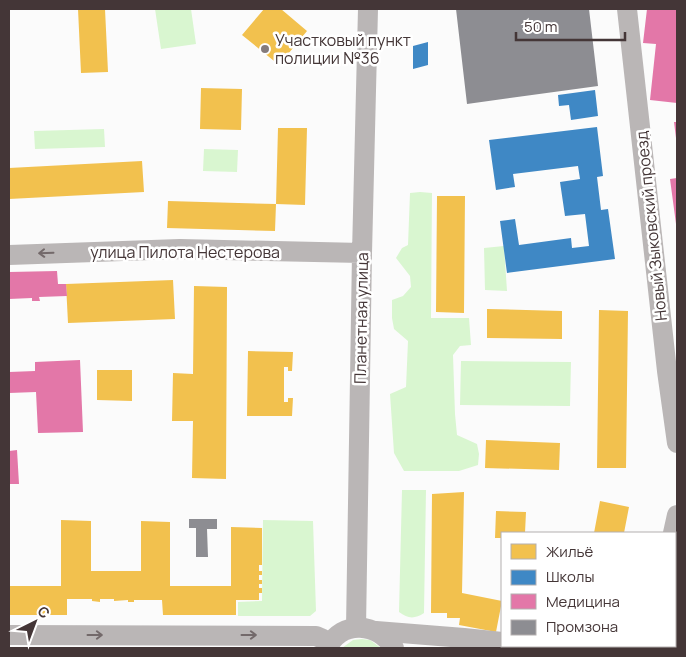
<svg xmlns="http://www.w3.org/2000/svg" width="686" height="657" viewBox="0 0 686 657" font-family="Manrope,sans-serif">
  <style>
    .green { fill: #d9f6d0 }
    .homes { fill: #f2c14e }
    .schools { fill: #3f88c5 }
    .health { fill: #e377a8 }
    .industry { fill: #8d8d92 }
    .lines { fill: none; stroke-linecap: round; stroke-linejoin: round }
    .minor { stroke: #bab6b6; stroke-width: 20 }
    .oneway { stroke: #73696a }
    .poi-dot { fill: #847b7c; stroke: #fff; stroke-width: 2 }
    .labels { text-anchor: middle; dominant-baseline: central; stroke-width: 5; stroke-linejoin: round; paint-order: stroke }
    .poi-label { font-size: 16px; fill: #443637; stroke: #fff; text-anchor: start }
    .street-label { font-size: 16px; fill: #443637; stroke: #fff }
  </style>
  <rect width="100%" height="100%" fill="#fbfbfb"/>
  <!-- green -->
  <path class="green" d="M155,9H191L196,44L161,49Z
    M104,129L105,147L35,149L34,131Z
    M204,149L238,150L237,172L203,171Z
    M420,192L432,193L431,318H469L471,345L460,346L453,355L455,414L457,435L477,444L479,454L478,465L459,471H404L394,453L390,394L406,387L408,341L394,329L392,318V300L403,296L411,287L410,276L396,258L402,248L408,245L410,193Z
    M504,246L507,291L485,290L484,248Z
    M461,361L571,362L570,406L460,405Z
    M402,490H426L424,613C415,619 408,619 399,612Z
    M263,520L313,521L316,611L310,616H238V602L262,601Z
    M362,639L370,640L381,648H342L353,640Z"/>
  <!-- homes -->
  <path class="homes" d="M78,9H105L108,72L81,73Z
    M264,9H281L307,31L279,65L242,35Z
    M201,88L242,89L241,130L200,129Z
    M278,128H307L305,205L276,204L275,231L167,228L168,201L276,204Z
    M142,161L144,192L9,199V168Z
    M437,196H465L464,313L436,312Z
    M173,280L175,319L68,323L66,284Z
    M194,286L227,287L226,479L192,478L193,421H172L173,373L193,374Z
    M487,309L562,311V339L487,338Z
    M599,310L628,311L626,468H597Z
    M248,351L293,352L292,371H288V367H284V402H288V398H293L292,416H247Z
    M97,370H132V401L97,400Z
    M486,440L560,443L559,470L485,468Z
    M464,492L462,593L502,601L496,632L459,625L460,618H447V613H431L432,494Z
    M600,501L629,507L624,533H594Z
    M496,511L526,512L525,533H502V538H495Z
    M61,520L91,521V571H141V521L170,522V586H231V527L262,528V565H259V571H262V575H259V580H262V584H259V588H262V593H259V600H236V615H163L162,600H134V602H128V600L114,601V599H100V602L92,601V599H67V615H9V586H61Z"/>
  <!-- schools -->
  <path class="schools" d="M428,42V65L413,69V46Z
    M595,90L598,116L571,120L569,105L559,106L558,95Z
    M597,127L603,176L597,177L601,210L608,209L615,259L507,273L500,221L515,219L519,245L571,238L572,248L589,246L585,214L565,216L560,182L580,179L578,166L513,174L515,187L496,190L489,140Z"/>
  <!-- health -->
  <path class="health" d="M647,9H677V103L650,100L656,44L643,43Z
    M674,122H677V138H676Z
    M677,178V224H676L670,179Z
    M57,271L58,284H66L67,296L39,297L40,301H32V298L9,299V272Z
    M80,360L83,432L38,433L36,392L9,393V372L35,371V362Z
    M17,450L19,484H9V451Z"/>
  <!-- industry -->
  <path class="industry" d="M456,9H589L598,86L467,104Z
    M189,519H217V529H207L208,557H196V528H189Z"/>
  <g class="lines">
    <!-- minor -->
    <path class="minor" d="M627,9L667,371L677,443
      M9,255L180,249L362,253
      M673,533L677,515
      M356,628L362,253L368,9
      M376,631L464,638L502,642
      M9,635L316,636L323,639L328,646
      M530,646L544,648
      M327,648C343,619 377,623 394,648
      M641,648L642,646"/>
  </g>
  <!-- one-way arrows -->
  <defs><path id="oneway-shaft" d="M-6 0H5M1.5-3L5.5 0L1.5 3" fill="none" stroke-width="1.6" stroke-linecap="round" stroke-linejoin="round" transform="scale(1.25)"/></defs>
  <g class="oneway">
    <use href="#oneway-shaft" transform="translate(46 253) rotate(178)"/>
    <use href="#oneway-shaft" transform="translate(95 635)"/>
    <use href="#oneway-shaft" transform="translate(249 635)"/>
  </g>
  <!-- markers -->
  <circle class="poi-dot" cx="265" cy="49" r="5"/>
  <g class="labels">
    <!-- poi labels -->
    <g class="poi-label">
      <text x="275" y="40">Участковый пункт<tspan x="275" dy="18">полиции №36</tspan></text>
    </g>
    <!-- street labels -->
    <g class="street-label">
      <text transform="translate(651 226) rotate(-96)">Новый Зыковский проезд</text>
      <text x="185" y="252">улица Пилота Нестерова</text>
      <text transform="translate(361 318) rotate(-89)">Планетная улица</text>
    </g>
  </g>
  <!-- border -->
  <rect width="686" height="657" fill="none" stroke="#443637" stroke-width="20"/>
  <!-- legend -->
  <rect x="501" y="532" width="175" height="115" fill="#ffffff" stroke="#b4afaf"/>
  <rect x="511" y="544" width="25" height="15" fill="#f2c14e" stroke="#b4afaf"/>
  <text x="546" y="557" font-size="15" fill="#443637">Жильё</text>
  <rect x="511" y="570" width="25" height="15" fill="#3f88c5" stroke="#b4afaf"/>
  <text x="546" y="582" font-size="15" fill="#443637">Школы</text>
  <rect x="511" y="594" width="25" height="15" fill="#e377a8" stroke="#b4afaf"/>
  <text x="546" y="607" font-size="15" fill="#443637">Медицина</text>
  <rect x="511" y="620" width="25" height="15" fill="#8d8d92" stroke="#b4afaf"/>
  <text x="546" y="632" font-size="15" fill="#443637">Промзона</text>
  <!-- north arrow -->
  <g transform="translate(35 622) rotate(42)" stroke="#ffffff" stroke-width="4" paint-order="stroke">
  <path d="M0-4L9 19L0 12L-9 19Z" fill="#443637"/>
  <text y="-8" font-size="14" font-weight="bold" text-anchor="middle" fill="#443637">С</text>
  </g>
  <!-- scale -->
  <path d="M516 32v8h109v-8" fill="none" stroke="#443637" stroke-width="2.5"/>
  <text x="524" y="32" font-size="15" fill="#443637" stroke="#ffffff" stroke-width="4" paint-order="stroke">50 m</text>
</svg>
